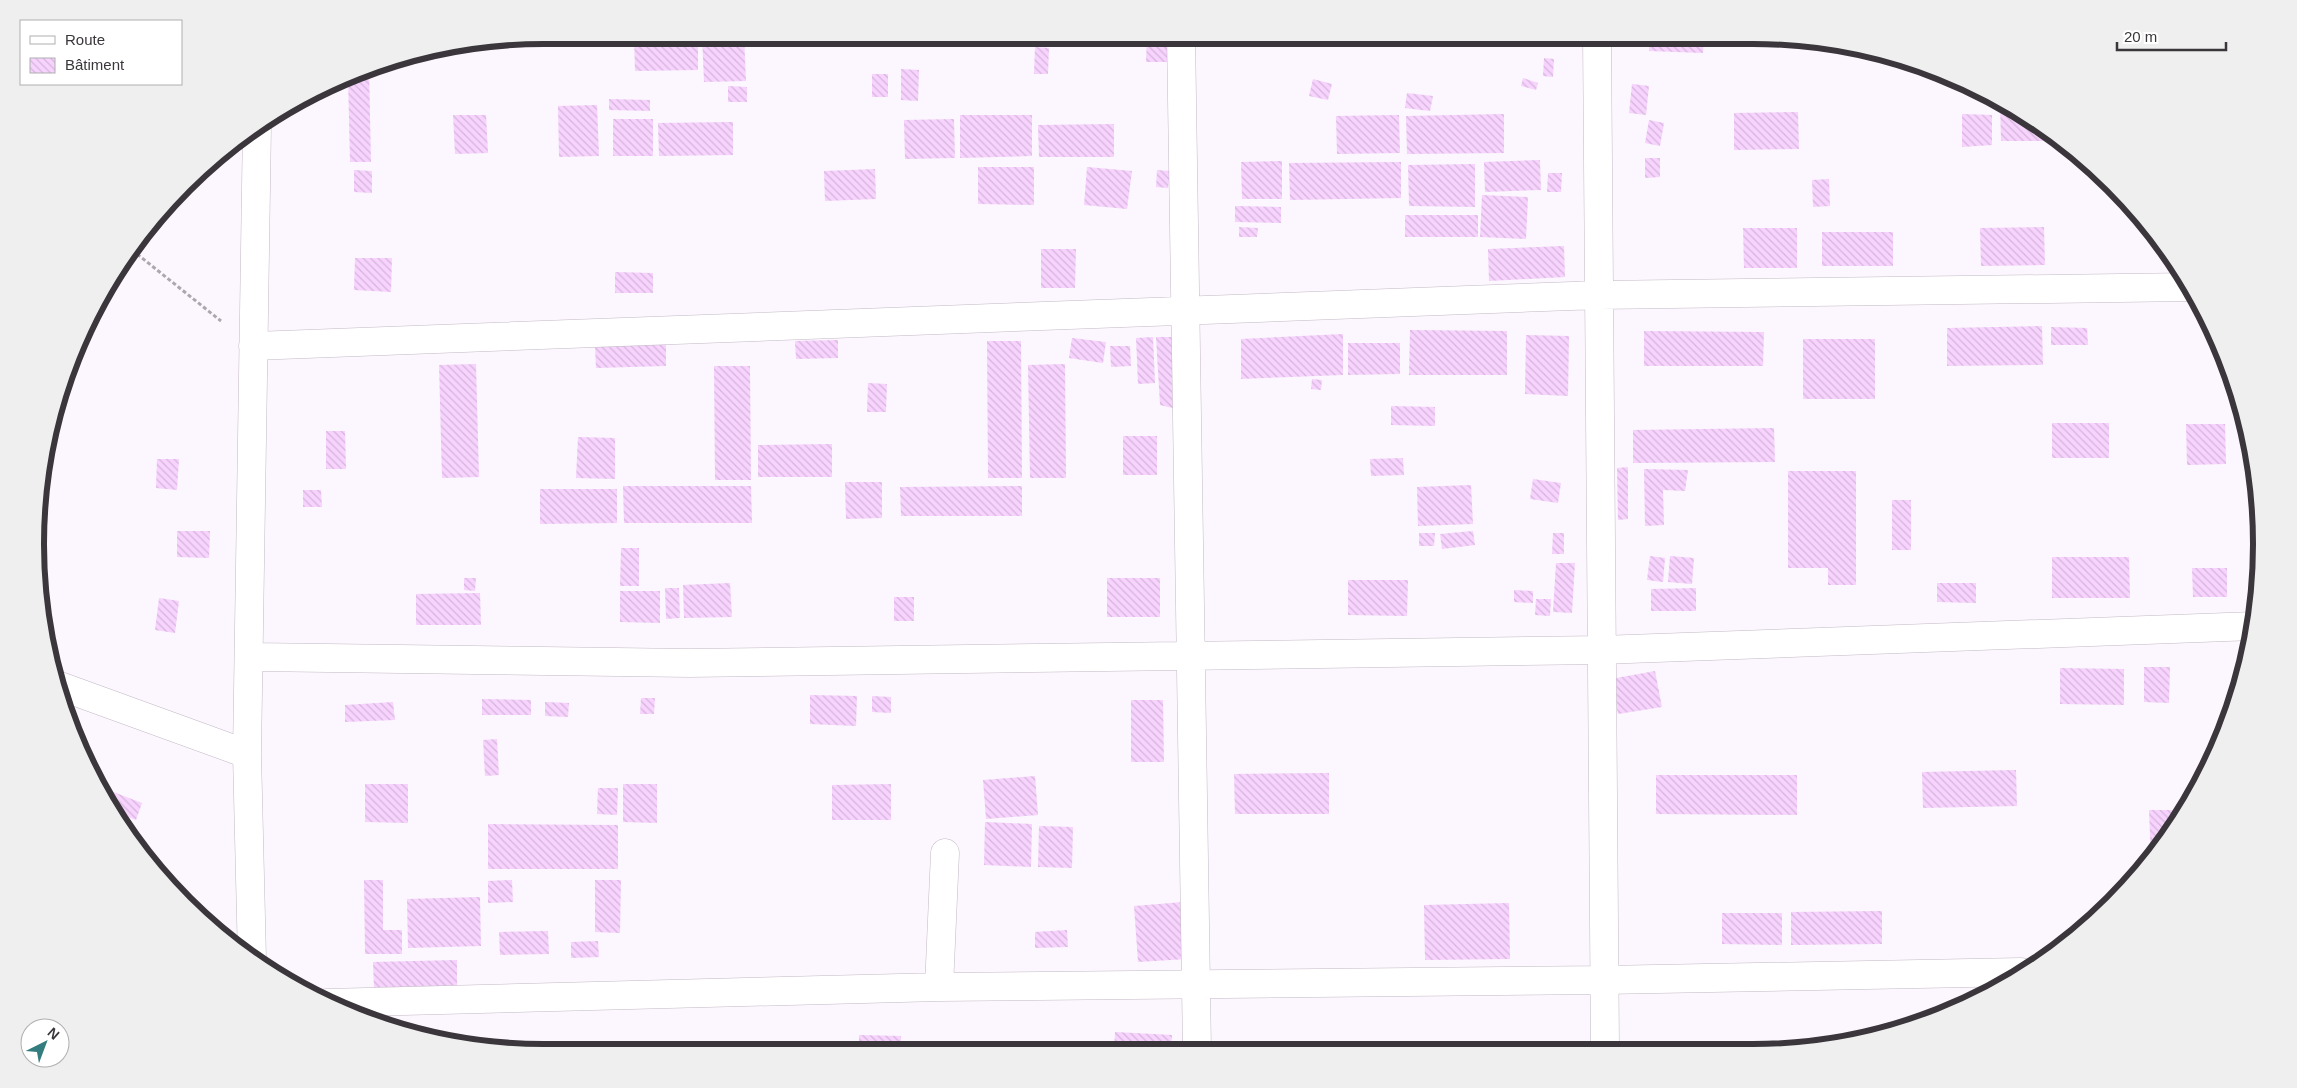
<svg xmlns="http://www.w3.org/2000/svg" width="2297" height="1088" viewBox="0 0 2297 1088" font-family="Arial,sans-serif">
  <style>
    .building { fill: url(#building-back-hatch) }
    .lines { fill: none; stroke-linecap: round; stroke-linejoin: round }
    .minor-casing { stroke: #c3b9c5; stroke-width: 29 }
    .path { stroke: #ada8af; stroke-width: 3; stroke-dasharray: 4 2.5; stroke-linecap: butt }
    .minor { stroke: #fff; stroke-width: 28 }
    .rim { fill: none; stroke: #3a363b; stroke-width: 6 }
  </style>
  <defs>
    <pattern id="building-back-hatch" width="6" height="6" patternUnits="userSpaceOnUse" patternTransform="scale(1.25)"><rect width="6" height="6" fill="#f7d3fe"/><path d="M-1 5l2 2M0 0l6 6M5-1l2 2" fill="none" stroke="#d4b6db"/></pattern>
  </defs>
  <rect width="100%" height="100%" fill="#fcf6fe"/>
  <!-- building -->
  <path class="building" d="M698,35V70L635,71L634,36Z
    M702,35H744L746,81L704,82Z
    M1036,35H1054V44L1036,43Z
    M1061,35H1087V41L1061,42Z
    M1147,35H1168L1167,62H1146Z
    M1649,35H1704L1703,53L1649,51Z
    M1035,47L1049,48L1048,74H1034Z
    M1544,58L1554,59L1553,77L1543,76Z
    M369,67L371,162H350L348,76Z
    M901,69L919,70L918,101L901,100Z
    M872,74H888V97H872Z
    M1523,78L1538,83L1536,90L1521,86Z
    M1313,79L1332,84L1328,100L1309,96Z
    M1632,84L1649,86L1646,115L1629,113Z
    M728,86L747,87V102H728Z
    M1974,88L1990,97L1974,96Z
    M1407,93L1433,96L1430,111L1405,108Z
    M609,99L650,100V111L609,110Z
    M2000,102L2036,121L2057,138V141H2001Z
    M597,105L599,156L559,157L558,106Z
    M1798,112L1799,149L1734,150V113Z
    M1504,114V153L1407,154L1406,116Z
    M1962,114L1992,115V145L1962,147Z
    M453,115H486L488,153L455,154Z
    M960,115H1032V156L960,158Z
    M1399,115L1400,153L1337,154L1336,116Z
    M613,119H653V156H613Z
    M954,119L955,158L905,159L904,120Z
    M1649,120L1664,123L1660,146L1645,143Z
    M733,122V155L659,156L658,123Z
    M1114,124V157H1039L1038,125Z
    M1645,158H1660V177L1645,178Z
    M1540,160L1541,190L1485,192L1484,162Z
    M1282,161V199H1242L1241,162Z
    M1401,162V198L1290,200L1289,163Z
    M1475,164V207L1409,206L1408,165Z
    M978,167H1034V205L978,204Z
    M1087,167L1132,171L1127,209L1084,205Z
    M875,169L876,199L825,201L824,171Z
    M354,170L372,171V193L354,192Z
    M1157,170L1170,171L1168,188L1156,187Z
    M1548,173H1562L1561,192H1547Z
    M1829,179L1830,206L1813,207L1812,180Z
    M1482,195L1528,197L1526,239L1480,237Z
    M1235,206L1281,207V223L1235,222Z
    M1405,215H1478V237H1405Z
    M1239,227L1258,228L1257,237H1239Z
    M2044,227L2045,265L1981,266L1980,228Z
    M1743,228H1797V268H1744Z
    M1822,232H1893V266H1822Z
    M1564,246L1565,277L1489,281L1488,249Z
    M1041,249H1076L1075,288H1041Z
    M355,258H392L391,292L354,290Z
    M615,272L653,273V293H615Z
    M2042,326L2043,365L1947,366V328Z
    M2051,327L2087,328L2088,345H2051Z
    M1410,330L1507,331V375H1409Z
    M1644,331L1764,332L1763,366H1644Z
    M1343,334V375L1241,379V339Z
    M1526,335L1569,336L1568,396L1525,394Z
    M1153,337L1155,383L1138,384L1136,338Z
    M1156,337H1177L1181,410L1160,405Z
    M1072,338L1106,342L1103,363L1069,358Z
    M1803,339H1875V399H1803Z
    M838,340V358L796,359L795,341Z
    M987,341H1021L1022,478H988Z
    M1348,343H1400V374L1348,375Z
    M666,344V366L596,368L595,346Z
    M1110,346H1130L1131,366L1111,367Z
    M476,364L479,477L442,478L439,365Z
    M1065,364L1066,478H1030L1028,365Z
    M714,366H750L751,480H715Z
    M1312,379L1322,380L1321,390L1311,389Z
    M868,383L887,384L886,412H867Z
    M1391,406L1435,407V426L1391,425Z
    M2052,423H2109V458H2052Z
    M2186,424H2225L2226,464L2187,465Z
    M1774,428L1775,462L1633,463V430Z
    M326,431H345L346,469H326Z
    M1123,436H1157V475H1123Z
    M578,437L615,438V479L576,478Z
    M832,444V477H758V445Z
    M1403,458L1404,475L1371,476L1370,459Z
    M157,459H179L177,490L156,488Z
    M1628,467V519L1618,520L1617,468Z
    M1644,469L1688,470L1685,491L1663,490L1664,525L1645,526Z
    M1788,471H1856V585H1828V568H1788Z
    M1533,479L1561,483L1558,503L1530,499Z
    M845,482H882V518L846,519Z
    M1471,485L1473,524L1418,526L1417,487Z
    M623,486H751L752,523H624Z
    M1022,486V516H901L900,487Z
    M540,489H617V523L540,524Z
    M303,490H321L322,507H303Z
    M1892,500H1911V550H1892Z
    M177,531H210L209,558L177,557Z
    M1473,531L1475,545L1442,549L1440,534Z
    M1419,533H1435L1434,546H1419Z
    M1553,533H1564V554H1552Z
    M621,548H639V586H620Z
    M1650,556L1665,558L1663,582L1647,580Z
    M1670,556L1694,558L1692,584L1668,582Z
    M2052,557H2129L2130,598H2052Z
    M1556,563H1575L1572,613L1553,612Z
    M2192,568H2227V597H2193Z
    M464,578H476L475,591L464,590Z
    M1107,578H1160V617H1107Z
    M1348,580H1408L1407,616L1348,615Z
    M730,583L732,617L684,618L683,585Z
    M1937,583H1976V603L1937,602Z
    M665,588H679L680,618L666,619Z
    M1696,588V611H1651V589Z
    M1514,590L1533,591V603L1514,602Z
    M620,591H660V623L620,622Z
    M480,593L481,625H416V594Z
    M894,597H914V621H894Z
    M159,598L179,601L175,633L155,630Z
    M1536,599H1551L1550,616L1535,615Z
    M2144,667H2170L2169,703L2144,702Z
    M2060,668L2124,669V705L2060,704Z
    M1655,671L1662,707L1618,714L1611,679Z
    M810,695L857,696L856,726L810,724Z
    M872,696L891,697V713L872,712Z
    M641,698H655L654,714H640Z
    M482,699L531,700V715H482Z
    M1131,700H1163L1164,762H1131Z
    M393,702L395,720L345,722V705Z
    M545,702L569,703L568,717L545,716Z
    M497,739L499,775L485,776L483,740Z
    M2016,770L2017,806L1923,808L1922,772Z
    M1329,773V814H1235L1234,774Z
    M1656,775H1797V815L1656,814Z
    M1035,776L1038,815L986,819L983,780Z
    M365,784H408V823L365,822Z
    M623,784H657V823L623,822Z
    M891,784V820H832V785Z
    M103,788L142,803L136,820L114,811L101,791Z
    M598,788H618L617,815L597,814Z
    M2149,810H2181L2157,854L2151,860Z
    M985,822L1032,824L1031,867L984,865Z
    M488,824L618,825V869H488Z
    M1039,826L1073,827L1072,868L1038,867Z
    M364,880H383V930H402V954H365Z
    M512,880L513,902L488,903V881Z
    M595,880H621L620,933L595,932Z
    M480,897L481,946L408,948L407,899Z
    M1183,902L1187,959L1138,962L1134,906Z
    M1509,903L1510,959L1425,960L1424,905Z
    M1882,911V944L1791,945V912Z
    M1722,913H1782V945L1722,944Z
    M1067,930L1068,947L1035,948V932Z
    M548,931L549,954L500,955L499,932Z
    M598,941L599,957L571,958V942Z
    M457,960V986L374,988L373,962Z
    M1115,1032L1172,1035L1171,1051H1114Z
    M859,1035L901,1036V1052H859Z
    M455,1041L486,1042V1047L455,1044Z"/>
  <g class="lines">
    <!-- minor casing -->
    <g class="minor-casing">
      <path id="minor" d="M1181,35L1197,1051
        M1597,35L1605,1049
        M253,346L1599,295L2190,287
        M249,657L689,663L1601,650L2254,626
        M57,685L247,754
        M252,959L247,754L257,125
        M939,987L945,853
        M327,1003L939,987L1604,980L2021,972"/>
    </g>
    <!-- path -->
    <path class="path" d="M132,250L221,321"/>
    <!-- minor -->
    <use href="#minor" class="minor"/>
  </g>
  <!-- crop -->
  <path d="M0 0H2297V1088H0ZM544 44H1753A500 500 0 0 1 2253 544V544A500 500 0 0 1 1753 1044H544A500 500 0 0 1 44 544V544A500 500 0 0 1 544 44Z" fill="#efefef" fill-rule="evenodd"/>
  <path class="rim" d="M544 44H1753A500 500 0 0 1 2253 544V544A500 500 0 0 1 1753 1044H544A500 500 0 0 1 44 544V544A500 500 0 0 1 544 44Z"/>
  <!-- legend -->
  <rect x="20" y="20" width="162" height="65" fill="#ffffff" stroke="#b0afb1"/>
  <rect x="30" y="36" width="25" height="8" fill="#ffffff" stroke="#b0afb1"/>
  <text x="65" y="45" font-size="15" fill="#3a363b">Route</text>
  <rect x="30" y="58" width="25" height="15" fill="url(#building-back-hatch)" stroke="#b0afb1"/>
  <text x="65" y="70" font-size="15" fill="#3a363b">Bâtiment</text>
  <!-- north arrow -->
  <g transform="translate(45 1043) rotate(42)"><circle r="24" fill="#ffffff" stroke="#b0afb1"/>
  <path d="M0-4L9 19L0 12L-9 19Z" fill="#347d7e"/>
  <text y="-8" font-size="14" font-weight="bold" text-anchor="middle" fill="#3a363b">N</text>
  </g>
  <!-- scale -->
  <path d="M2117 42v8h109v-8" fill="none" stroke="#3a363b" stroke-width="2.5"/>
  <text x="2124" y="42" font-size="15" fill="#3a363b" stroke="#ffffff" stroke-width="4" paint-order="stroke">20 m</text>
</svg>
